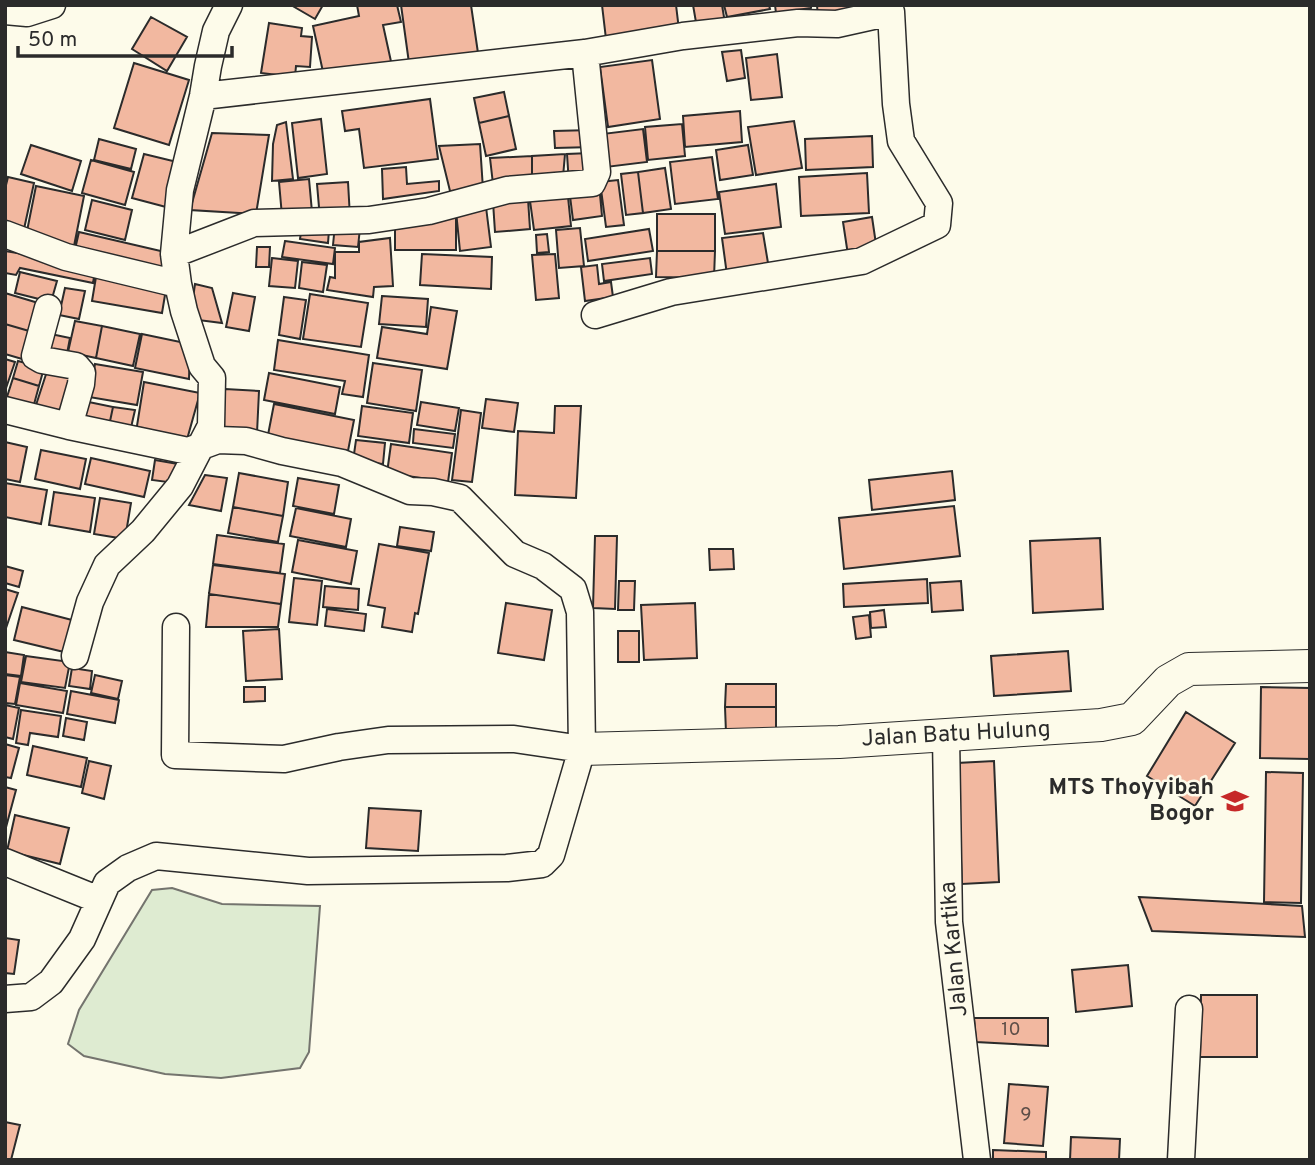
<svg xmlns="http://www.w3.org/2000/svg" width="1315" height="1165" viewBox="0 0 1315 1165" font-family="Overpass,sans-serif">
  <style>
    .green { fill: #deebd1; stroke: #74746e; stroke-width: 2 }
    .building { fill: #f2b8a0; stroke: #2b2b2b; stroke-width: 2 }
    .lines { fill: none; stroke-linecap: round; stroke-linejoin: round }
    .minor-casing { stroke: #2b2b2b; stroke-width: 29 }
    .tertiary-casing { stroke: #2b2b2b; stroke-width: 34 }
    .minor { stroke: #fdfbea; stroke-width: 26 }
    .tertiary { stroke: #fdfbea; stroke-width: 32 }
    .labels { text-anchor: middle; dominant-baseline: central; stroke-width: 5; stroke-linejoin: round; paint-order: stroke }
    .number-label { font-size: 19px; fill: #5d4e48 }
    .street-label { font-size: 23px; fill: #2b2b2b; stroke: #fdfbea }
    .poi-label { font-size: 23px; font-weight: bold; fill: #2b2b2b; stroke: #fdfbea; text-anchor: end }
  </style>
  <rect width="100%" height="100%" fill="#fdfbea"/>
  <!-- green -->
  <path class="green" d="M172,888L222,904L320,906L309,1052L300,1068L221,1078L165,1074L84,1056L68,1044L79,1010L152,890Z"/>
  <!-- building -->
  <path class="building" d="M291,5H323L315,19Z
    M357,5H397L401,22L383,25L392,66L325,81L313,26L359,16Z
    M401,5H471L478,53L409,63Z
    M602,5H676L679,30L606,39Z
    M693,5H722L725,23L697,28Z
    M724,5H769L770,9L727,17Z
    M775,5H811V8L776,13Z
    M817,5H872L818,18Z
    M151,17L187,37L167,71L132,49Z
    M269,23L302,28L301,36L312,37L310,67L296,66L295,77L261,73Z
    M741,50L745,78L727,81L722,52Z
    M777,54L782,97L751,100L746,58Z
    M652,60L660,119L608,127L600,67Z
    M134,63L189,80L169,145L114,128Z
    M504,92L509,116L479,123L474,98Z
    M430,99L438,159L364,168L359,129L345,131L342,111Z
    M740,111L742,142L685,147L683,116Z
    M509,116L516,149L486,156L479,123Z
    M321,119L327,174L298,178L292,123Z
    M794,121L802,168L756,175L748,127Z
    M286,122L293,179L272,181L273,144L277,125Z
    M682,124L685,156L648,160L645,127Z
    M643,129L647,162L598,168L594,135Z
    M592,130L593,147L555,148L554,131Z
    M212,133L269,135L256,214L190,210Z
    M872,136L873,167L806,170L805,139Z
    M99,139L136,149L131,169L94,160Z
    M480,144L483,189L450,191L439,146Z
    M31,145L81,161L72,191L21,174Z
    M748,145L753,175L720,180L716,150Z
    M590,153L591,182L569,184L567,154Z
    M144,154L177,162L166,207L132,198Z
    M565,154L563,177L532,181V156Z
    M532,156V181L493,184L490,158Z
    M712,157L718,199L675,204L670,162Z
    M91,160L134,172L125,205L82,193Z
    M406,167L407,184L439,181V191L383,199L382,169Z
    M665,168L671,209L643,213L638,172Z
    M638,172L643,213L626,215L621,174Z
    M867,173L869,213L801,216L799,177Z
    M8,177L34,183L24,229L5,225V189Z
    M309,179L312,212L282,216L279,182Z
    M618,180L624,225L606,227L600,182Z
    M348,182L350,217L320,219L317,184Z
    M599,184L602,216L573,220L569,188Z
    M776,184L781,227L725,234L719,192Z
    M36,186L84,196L74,246L26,236Z
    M568,197L571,226L534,230L530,201Z
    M528,199L530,229L495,232L493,202Z
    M92,200L132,210L125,240L85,230Z
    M486,207L491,247L460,251L456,211Z
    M657,214H715V251H657Z
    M395,217L456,218V250H395Z
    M872,217L877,251L848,255L843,222Z
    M335,225L360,228L358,247L333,245Z
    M302,226L329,230L328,243L300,239Z
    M580,228L584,266L559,268L556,230Z
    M649,229L653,251L588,261L585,239Z
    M79,232L165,252L159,278L73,258Z
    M763,233L769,269L727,275L722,238Z
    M547,234L549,252L537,253L536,235Z
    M390,238L393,286L374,287L373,297L327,290L330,277L335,278V252H359V242Z
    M285,241L335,248L333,264L282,257Z
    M257,247H270L269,267H256Z
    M5,251L96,266L93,283L20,268L16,275L5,273Z
    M657,251H715L714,278L656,277Z
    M422,254L492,257L491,289L420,285Z
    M555,254L559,298L536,300L532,255Z
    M272,258L298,261L295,288L269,286Z
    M650,258L652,274L604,281L602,264Z
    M302,262L327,265L323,292L299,288Z
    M597,265L599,284L611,282L613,297L585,301L581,267Z
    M97,271L167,283L162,313L92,301Z
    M20,272L57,281L51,302L15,293Z
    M195,284L212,288L222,323L190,319Z
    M65,288L85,291L79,319L59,315Z
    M5,293L45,305L36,333L5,324Z
    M233,293L255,297L249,331L226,327Z
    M310,294L368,303L361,347L303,339Z
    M382,296L428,299L426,327L379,324Z
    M284,297L306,300L300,339L279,335Z
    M431,307L457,311L447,369L377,358L382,327L427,334Z
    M75,321L102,326L96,358L68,352Z
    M5,324L36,333L29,361L5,354Z
    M102,326L140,334L133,366L96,358Z
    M46,333L70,338L66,359L41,354Z
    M142,334L190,344L189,379L135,368Z
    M278,340L369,355L363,397L342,394L345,381L274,370Z
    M5,359L15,362L5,391Z
    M18,361L44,368L39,386L13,378Z
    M50,362L80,373L66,415L36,405Z
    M373,363L422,370L416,411L367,403Z
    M95,364L143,372L137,405L89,397Z
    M269,373L340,387L335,414L264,400Z
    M13,378L39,386L33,408L6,400Z
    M144,382L200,393L186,443L136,432Z
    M225,389L259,391L257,433L222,431Z
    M486,399L518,403L514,432L482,428Z
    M79,400L113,407L109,426L76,420Z
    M421,402L459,408L455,431L417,425Z
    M274,404L354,420L347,456L267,440Z
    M362,406L413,413L409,443L358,436Z
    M555,406H581L576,498L515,495L518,431L554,433Z
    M113,407L135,410L130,432L109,426Z
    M461,410L481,413L472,482L452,480Z
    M414,429L455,434L453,448L413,443Z
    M356,440L385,443L383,464L353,461Z
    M5,442L27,447L20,482L5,479Z
    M391,444L452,453L448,482L387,473Z
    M41,450L86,459L80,489L35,479Z
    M91,458L150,471L144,497L85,484Z
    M155,460L178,464L175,483L152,480Z
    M952,471L955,500L872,510L869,480Z
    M239,473L288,482L283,516L233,507Z
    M205,475L227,478L221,511L189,505Z
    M298,478L339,485L334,514L293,506Z
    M5,483L47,490L41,524L5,517Z
    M54,492L95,498L90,532L49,525Z
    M100,498L131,503L125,539L94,534Z
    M954,506L960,556L844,569L839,518Z
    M233,507L283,516L278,542L228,533Z
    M296,508L351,519L346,547L290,536Z
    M400,527L434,532L431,551L397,546Z
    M217,535L284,544L280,573L213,564Z
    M595,536H617L615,609L593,608Z
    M1100,538L1103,609L1033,613L1030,541Z
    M298,540L357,551L351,584L292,572Z
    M379,544L429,553L418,614L415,613L412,632L382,627L385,608L368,605Z
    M709,549H733L734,569L710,570Z
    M213,565L285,574L281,604L209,594Z
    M5,566L23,571L19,587L5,583Z
    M294,578L322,581L317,625L289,622Z
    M927,579L928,603L844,607L843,584Z
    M619,581H635L634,610H618Z
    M961,581L963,610L932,612L930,583Z
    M325,586L359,589L358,610L323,607Z
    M5,589L18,593L5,631Z
    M209,594L281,604L278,627H206Z
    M506,603L552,610L544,660L498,653Z
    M695,603L697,658L644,660L641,605Z
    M22,607L72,620L64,652L14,640Z
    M327,609L366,614L364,631L325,626Z
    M884,610L886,627L871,628L870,612Z
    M869,615L871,637L856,639L853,617Z
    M279,629L282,679L246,681L243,631Z
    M618,631H639V662H618Z
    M1068,651L1071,691L994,696L991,656Z
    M5,652L24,655L21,676L5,674Z
    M26,656L70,662L65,688L21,682Z
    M72,668L92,671L90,689L69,686Z
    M5,675L20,677L15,704L5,703Z
    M95,675L122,681L118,699L91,693Z
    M20,683L67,691L63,713L16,705Z
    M726,684H776V707H725Z
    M244,687H265V701L244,702Z
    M1261,687L1310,688V759L1260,758Z
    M71,691L119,700L115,723L67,714Z
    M5,705L19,708L13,739L5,737Z
    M725,707H776V733H726Z
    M21,710L61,716L58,737L30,733L28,745L16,743Z
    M1186,712L1235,743L1195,806L1147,776Z
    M66,718L87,722L84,740L63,736Z
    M5,744L19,748L11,778L5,777Z
    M33,746L87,758L81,787L27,775Z
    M89,761L111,766L104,799L82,793Z
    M994,761L999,882L962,884L957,763Z
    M1266,772L1303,773L1301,903L1264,902Z
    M5,787L16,790L5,831Z
    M369,808L421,811L418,851L366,848Z
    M15,815L69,828L60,864L7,851Z
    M1139,897L1302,906L1305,937L1152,931Z
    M5,938L19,940L14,974L5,973Z
    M1128,965L1132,1006L1076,1012L1072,970Z
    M1201,995H1257V1057H1200Z
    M974,1018H1048V1046L976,1042Z
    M1009,1084L1048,1087L1043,1146L1004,1143Z
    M5,1122L20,1125L11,1160H5Z
    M1071,1137L1120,1139L1119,1160H1070Z
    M993,1150L1046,1152V1160H993Z"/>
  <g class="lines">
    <!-- minor casing -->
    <g class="minor-casing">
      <path id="minor" d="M5,11L27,13L52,5
        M203,96L585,53L683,36L798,23L837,24L891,12L896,104L901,141L939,203L937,225L862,261L671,292L595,315
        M5,234L66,257L178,284
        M174,254L254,223L369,220L429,211L507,190L592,183L597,172L585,53
        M48,308L35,356L42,360L76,366L82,373L81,384L69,426
        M5,410L69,426L188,451L218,440L246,441L282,451L342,463L410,491L433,492L460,498L515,554L543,566L573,589L580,612L582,749L551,855L542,864L507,868L308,871L156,856L128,868L107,883L82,939L51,982L31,997L5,999
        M176,627L175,755L284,759L339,747L388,740L514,739L582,749
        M75,656L90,602L107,565L143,531L180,486L211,426L212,378L202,366L184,311L178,284L174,254L180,190L203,96L208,66L216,31L229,5
        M946,736L949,922L977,1160
        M5,862L99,900
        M1181,1160L1189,1009"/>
    </g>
    <!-- tertiary casing -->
    <g class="tertiary-casing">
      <path id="tertiary" d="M582,749L839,742L1101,725L1132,719L1168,681L1189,669L1310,666"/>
    </g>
    <!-- minor -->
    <use href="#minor" class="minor"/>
    <!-- tertiary -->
    <use href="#tertiary" class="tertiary"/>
  </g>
  <!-- icons -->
  <defs>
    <g id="school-bare" transform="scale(2.1)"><path d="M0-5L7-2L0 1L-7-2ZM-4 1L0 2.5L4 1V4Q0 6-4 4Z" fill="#c62828" stroke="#fdfbea" stroke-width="2.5" paint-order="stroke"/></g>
  </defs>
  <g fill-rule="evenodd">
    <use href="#school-bare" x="1235" y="801"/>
  </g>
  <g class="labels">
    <!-- number labels -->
    <g class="number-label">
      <text x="1011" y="1030">10</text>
      <text x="1026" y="1115">9</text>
    </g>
    <!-- street labels -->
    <g class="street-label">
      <text transform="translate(956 735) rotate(-3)">Jalan Batu Hulung</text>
      <text transform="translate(955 949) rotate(-95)">Jalan Kartika</text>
    </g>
    <!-- poi labels -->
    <g class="poi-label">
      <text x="1214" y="788">MTS Thoyyibah<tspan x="1214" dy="26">Bogor</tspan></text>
    </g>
  </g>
  <!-- border -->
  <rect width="1315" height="1165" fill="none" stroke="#2b2b2b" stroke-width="14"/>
  <!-- scale -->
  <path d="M18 46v10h214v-10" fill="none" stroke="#2b2b2b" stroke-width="3.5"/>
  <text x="28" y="46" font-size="21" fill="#2b2b2b" stroke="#fdfbea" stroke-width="5" paint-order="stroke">50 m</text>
</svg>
